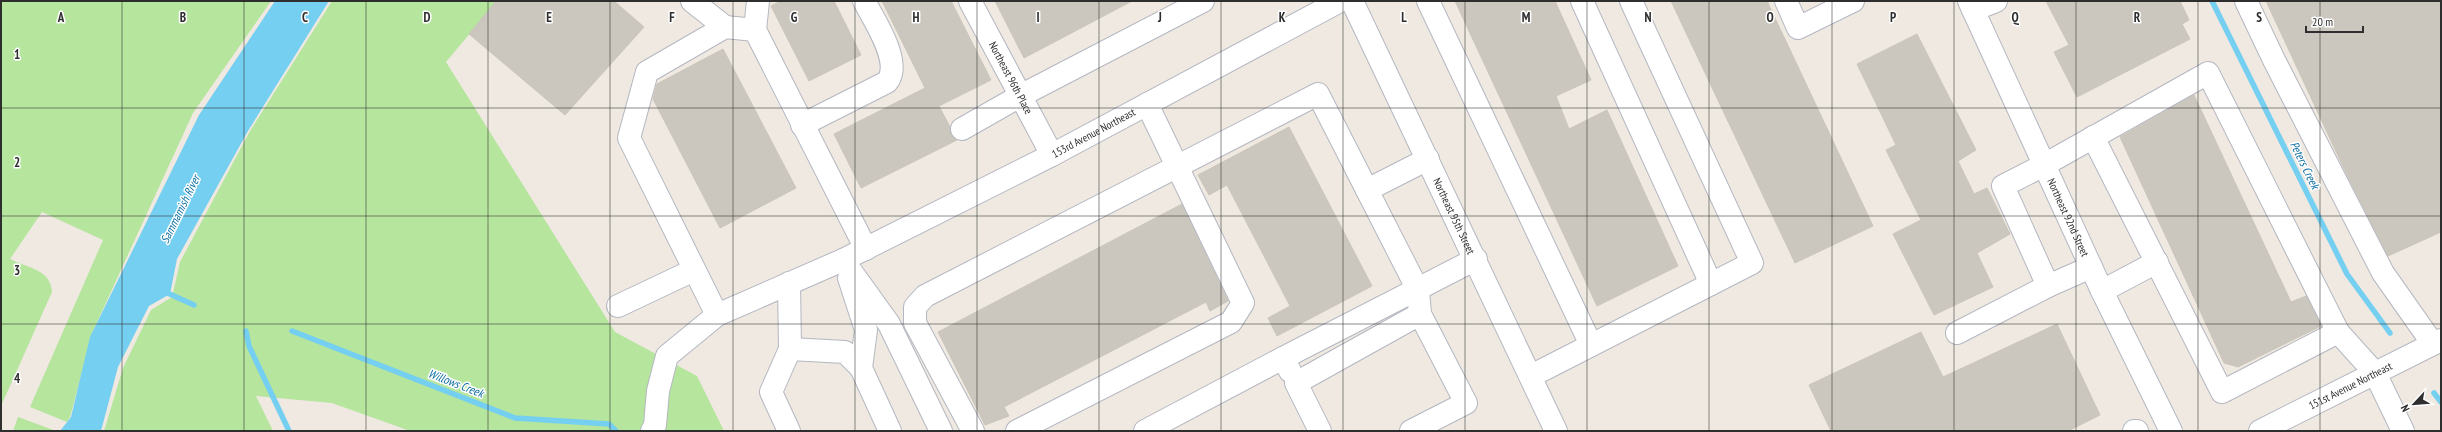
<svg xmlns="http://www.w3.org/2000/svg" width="2442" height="432" viewBox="0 0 2442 432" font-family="'PT Sans Narrow',sans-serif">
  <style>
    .green { fill: #b6e59e }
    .water { fill: #75cff0 }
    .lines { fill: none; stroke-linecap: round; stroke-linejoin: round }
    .stream { stroke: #75cff0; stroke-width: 5.5 }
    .building { fill: #cbc7bf; stroke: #cbc5ba }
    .minor-casing { stroke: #b4b7c1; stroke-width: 24 }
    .minor { stroke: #fff; stroke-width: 22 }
    .grid { fill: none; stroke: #2e2e2e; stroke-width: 1; stroke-opacity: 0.55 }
    .labels { text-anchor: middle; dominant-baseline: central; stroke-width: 3; stroke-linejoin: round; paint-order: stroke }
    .street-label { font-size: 11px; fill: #2e2e2e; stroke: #fff }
    .water-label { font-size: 12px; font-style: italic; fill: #0d6fa3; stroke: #fff }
    .grid-label { font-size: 13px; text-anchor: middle; font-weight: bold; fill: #2e2e2e; stroke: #fff; stroke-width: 3; stroke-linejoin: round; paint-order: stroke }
  </style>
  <rect width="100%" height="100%" fill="#efe9e1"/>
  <!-- green -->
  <path class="green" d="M1,1H271L193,113L93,331L70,417L67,422L30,407L103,240L42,212L10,259C27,268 51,269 52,292L1,406Z
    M332,1H497L446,62L615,332L697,376L724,431H410L332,403L256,396L273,431H104L123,368L151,310L172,297L180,262L250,131Z
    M18,417L56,431H13Z"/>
  <!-- water -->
  <path class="water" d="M275,1H329L248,131L177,259L170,294L149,306L118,367L101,431H60L71,417L90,337L199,115Z"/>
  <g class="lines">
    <!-- stream -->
    <path class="stream" d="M2212,1L2347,274L2390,333
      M163,291L194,305
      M246,331L249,346L289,431
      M292,331L515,418L609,424L616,431
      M2434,393L2441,402"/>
  </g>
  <!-- building -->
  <path class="building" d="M496,1H614L644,27L565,115L469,34Z
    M781,1H834L861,55L809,81L771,6Z
    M882,1H951L991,80L939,106L950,127L951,135L957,140L861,188L834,134L925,88Z
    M995,1H1132L1024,58Z
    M1455,1H1555L1591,80L1556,96L1569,129L1607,110L1678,266L1597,306Z
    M1671,1H1767L1873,226L1795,263Z
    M2046,1H2180L2189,20L2182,24L2190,39L2077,97L2054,52L2069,45Z
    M2266,1H2441V232L2388,256L2346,173Z
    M1917,34L1976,150L1958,161L1974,194L1987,188L2010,234L1977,253L1993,287L1934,315L1893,234L1921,220L1886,150L1896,145L1857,64Z
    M723,49L796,188L720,228L653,99L657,84Z
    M2194,95L2291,302L2306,296L2321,326L2238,367L2224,363L2120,137Z
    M1289,127L1372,286L1277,336L1268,318L1290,306L1227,185L1209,195L1198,175Z
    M1182,204L1228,301L1210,311L1206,302L1004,407L1009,416L985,425L938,332Z
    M2057,324L2100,415L2068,431H1831L1809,385L1921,332L1943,377Z"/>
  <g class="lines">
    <!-- minor casing -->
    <g class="minor-casing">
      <g id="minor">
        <path d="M692,1L725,27"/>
        <path d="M758,1L755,30L866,249"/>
        <path id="s1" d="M970,1L1052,155"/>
        <path id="s2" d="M1352,1L1556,431"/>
        <path d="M1428,1L1591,345"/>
        <path d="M1582,1L1711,284"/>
        <path d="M1786,1L1798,28L1853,1"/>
        <path id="s3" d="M1969,1L2102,291L2171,431"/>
        <path d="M2246,1L2274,60L2383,273L2433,344"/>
        <path d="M1973,10L1996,1"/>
        <path d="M802,125L887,82C903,63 874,20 864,1"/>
        <path d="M962,129L1020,96L1203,1"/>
        <path d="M2093,137L2222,392L2338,332"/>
        <path d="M1367,190L1428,159"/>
        <path d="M843,260L889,324L941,431"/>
        <path d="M849,278L866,330L861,368L890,431"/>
        <path d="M789,283L790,349"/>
        <path d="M2048,286L2091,267"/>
        <path d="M2102,291L2157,262"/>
        <path d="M618,306L694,270"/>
        <path d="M717,315L629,138L647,72L725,27L755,30"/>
        <path d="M1957,333L2048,286L2003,186L2044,165L2208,73L2338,332L2375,373L2403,431"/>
        <path d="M1283,358L1476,259"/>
        <path d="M1531,376L1752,263L1631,1"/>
        <path id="s4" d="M652,431L655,425L658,391L667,356L717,315L843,260L1052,155L1340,1"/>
        <path d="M789,431L771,392L790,349L845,352L861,368"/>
        <path d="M973,431L915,323V307L925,296L1318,94L1418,290L1420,314L1466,403L1411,431"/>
        <path d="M1017,431L1231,322L1243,303L1147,104"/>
        <path d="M1145,431L1283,358L1290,371"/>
        <path d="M1320,431L1296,383L1420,314"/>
        <path d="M2134,431H2137"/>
        <path id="s5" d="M2260,431L2441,340"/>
      </g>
    </g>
    <!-- minor -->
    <use href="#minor" class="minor"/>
  </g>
  <!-- grid -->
  <path class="grid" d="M122,1V431M244,1V431M366,1V431M488,1V431M610,1V431M733,1V431M855,1V431M977,1V431M1099,1V431M1221,1V431M1343,1V431M1465,1V431M1587,1V431M1709,1V431M1832,1V431M1954,1V431M2076,1V431M2198,1V431M2320,1V431M1,108H2441M1,216H2441M1,324H2441"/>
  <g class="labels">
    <!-- street labels -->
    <g class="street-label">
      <text stroke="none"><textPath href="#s1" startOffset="87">Northeast 96th Place</textPath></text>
      <text stroke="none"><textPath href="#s4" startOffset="560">153rd Avenue Northeast</textPath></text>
      <text stroke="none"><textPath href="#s2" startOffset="238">Northeast 95th Street</textPath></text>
      <text stroke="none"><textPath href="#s3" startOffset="238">Northeast 92nd Street</textPath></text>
      <text stroke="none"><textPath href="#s5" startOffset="101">151st Avenue Northeast</textPath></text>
    </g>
    <!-- water labels -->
    <g class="water-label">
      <text transform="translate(2305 165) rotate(64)">Peters Creek</text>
      <text transform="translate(180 209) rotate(-64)">Sammamish River</text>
      <text transform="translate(456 383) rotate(21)">Willows Creek</text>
    </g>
  </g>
  <g class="grid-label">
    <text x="61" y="22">A</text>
    <text x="183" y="22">B</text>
    <text x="305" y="22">C</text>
    <text x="427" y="22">D</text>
    <text x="549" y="22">E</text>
    <text x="672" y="22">F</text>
    <text x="794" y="22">G</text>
    <text x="916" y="22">H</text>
    <text x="1038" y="22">I</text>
    <text x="1160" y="22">J</text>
    <text x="1282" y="22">K</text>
    <text x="1404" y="22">L</text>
    <text x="1526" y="22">M</text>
    <text x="1648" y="22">N</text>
    <text x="1770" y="22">O</text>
    <text x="1893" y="22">P</text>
    <text x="2015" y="22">Q</text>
    <text x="2137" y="22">R</text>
    <text x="2259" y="22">S</text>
    <text x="17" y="59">1</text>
    <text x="17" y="167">2</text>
    <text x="17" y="275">3</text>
    <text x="17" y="383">4</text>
  </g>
  <!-- border -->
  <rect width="2442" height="432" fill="none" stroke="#2e2e2e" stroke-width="4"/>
  <!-- north arrow -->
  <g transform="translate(2414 404) rotate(244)" stroke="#ffffff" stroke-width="3" paint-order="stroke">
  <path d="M0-3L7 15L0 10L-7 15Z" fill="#2e2e2e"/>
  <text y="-6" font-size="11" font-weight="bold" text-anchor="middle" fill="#2e2e2e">N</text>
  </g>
  <!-- scale -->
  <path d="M2306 26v6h57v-6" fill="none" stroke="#2e2e2e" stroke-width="2"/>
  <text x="2312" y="26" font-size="12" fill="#2e2e2e" stroke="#ffffff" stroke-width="3" paint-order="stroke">20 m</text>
</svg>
